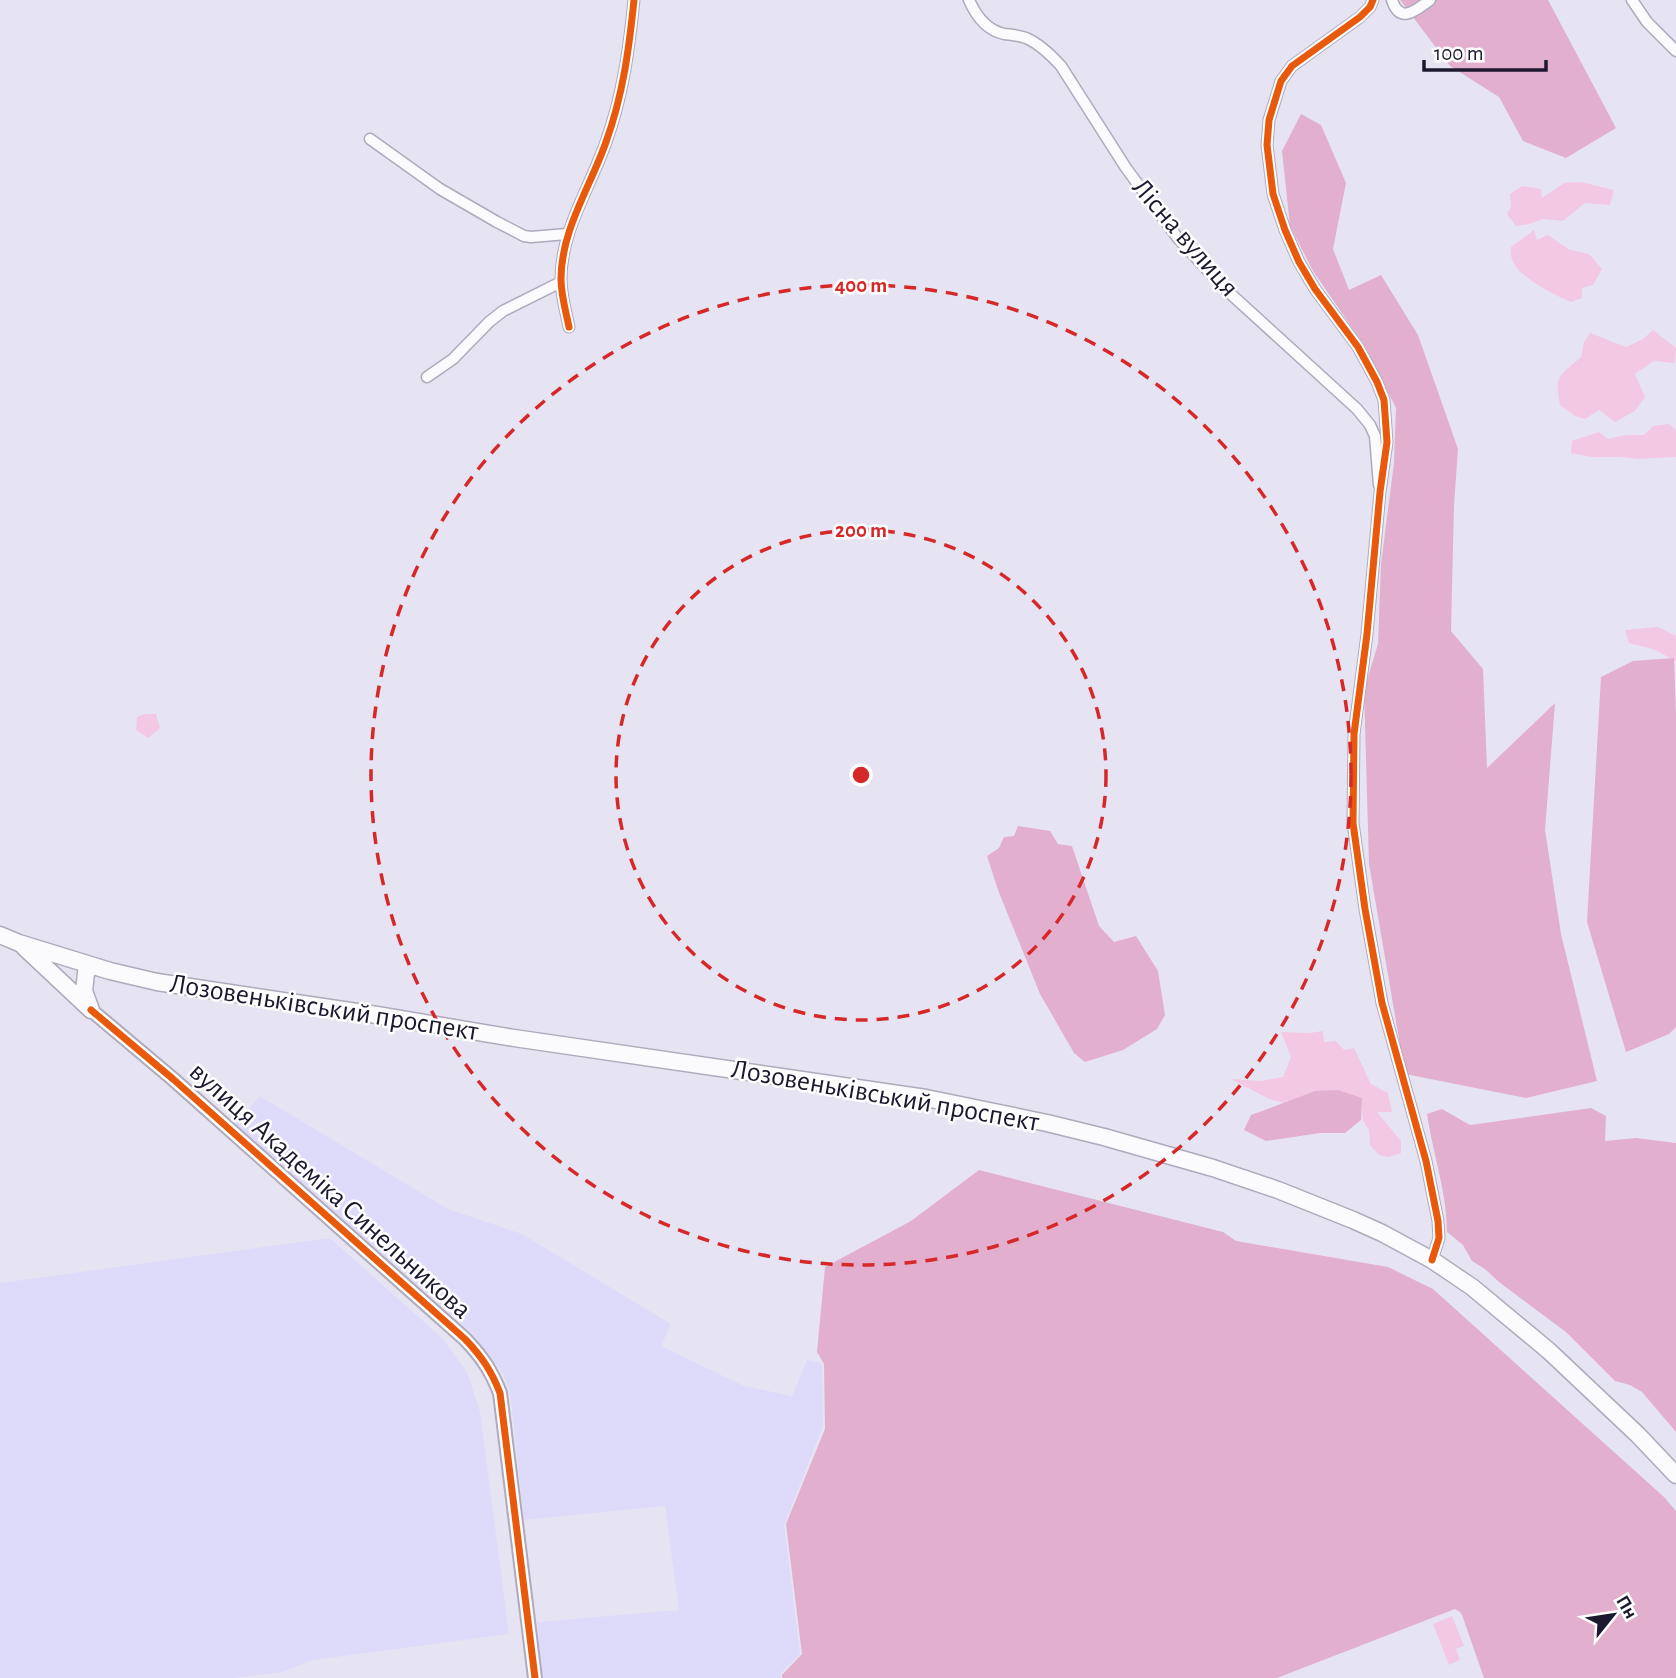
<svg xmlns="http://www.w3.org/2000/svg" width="1676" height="1678" viewBox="0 0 1676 1678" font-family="'Alegreya Sans',sans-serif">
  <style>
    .built { fill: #dedafa }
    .green { fill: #f3c8e2 }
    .forest { fill: #e3afce }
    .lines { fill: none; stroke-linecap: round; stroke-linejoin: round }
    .minor-casing { stroke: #adaabc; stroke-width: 13 }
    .tertiary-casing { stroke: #adaabc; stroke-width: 16 }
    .trunk-casing { stroke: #adaabc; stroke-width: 19 }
    .minor { stroke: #fbfbfd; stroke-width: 10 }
    .tertiary { stroke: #fbfbfd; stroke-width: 12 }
    .trunk { stroke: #fbfbfd; stroke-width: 16 }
    .cycleway-casing { stroke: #fff; stroke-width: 11 }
    .cycleway { stroke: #e8590c; stroke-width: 7 }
    .ring { fill: none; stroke: #d62828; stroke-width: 3.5; stroke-dasharray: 12 9 }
    .labels { text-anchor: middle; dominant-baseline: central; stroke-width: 5; stroke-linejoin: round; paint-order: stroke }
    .street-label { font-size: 28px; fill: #1c1830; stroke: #fff }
    .centre { fill: #d62828; stroke: #fff; stroke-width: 3.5 }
    .ring-label { font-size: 21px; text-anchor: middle; font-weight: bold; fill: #d62828; stroke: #fff; stroke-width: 5; stroke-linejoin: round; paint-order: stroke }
  </style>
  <rect width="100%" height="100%" fill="#e6e4f3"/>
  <!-- built -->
  <path class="built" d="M260,1096L448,1209L522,1234L671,1324L661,1346L744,1386L792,1396L807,1360L822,1363L823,1426L784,1525L800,1654L781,1673V1678H543L537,1622L679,1610L665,1506L524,1520L510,1391L502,1372L472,1333L235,1124Z
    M330,1238L442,1338L467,1372L480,1412L509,1634L313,1660L283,1672L234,1678H0V1283Z"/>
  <!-- green -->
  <path class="green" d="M1581,182L1614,190L1610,205L1585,203L1563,221L1543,219L1529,224L1516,226L1507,214L1511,207L1510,194L1522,186L1541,189L1542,198L1564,183Z
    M1534,230L1537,240L1548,235L1570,250L1589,254L1602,269L1593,285L1582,288V298L1571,302C1555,295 1517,277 1512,259C1510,255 1511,251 1511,247Z
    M1653,330L1676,348L1675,363L1654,361L1635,374L1645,397L1635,411L1615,422L1599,410L1585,419L1575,416L1560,405C1554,374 1559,377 1581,357L1584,342L1590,333L1626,347L1643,339Z
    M1669,424L1676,430V457L1638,459L1621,457H1591L1571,453L1572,441L1599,432L1608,439L1626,435H1644L1653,426Z
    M1658,627L1676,636V661L1653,649L1629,643L1625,630Z
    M145,714H156L160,728L148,738L136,730L137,717Z
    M1323,1031L1324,1042L1336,1041L1344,1050L1354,1048L1371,1084L1388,1093L1392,1112H1377L1401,1141V1153L1389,1157L1379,1155L1370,1145L1369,1130L1363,1121L1361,1098L1315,1091L1284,1103L1269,1099L1231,1079L1261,1081L1283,1077L1291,1057L1281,1032L1310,1033Z
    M1452,1616L1464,1646L1456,1649L1460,1660L1449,1665L1433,1624Z"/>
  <!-- forest -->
  <path class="forest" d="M1400,0H1548L1616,128L1566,158L1523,141L1499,97L1450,66Z
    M1301,114L1321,125L1346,183L1333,249L1349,290L1381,275L1418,335L1458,449L1454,505L1451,631L1483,669L1487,768L1555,703L1545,830L1561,934L1597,1081L1526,1098L1405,1074L1369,864L1364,690L1378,644L1381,564L1394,463L1396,408L1366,348L1313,271L1290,226L1282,151Z
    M1674,658L1676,717V1027L1669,1034L1626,1052L1587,922L1601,677L1633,661Z
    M1018,826L1050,831L1058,844L1072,846L1099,926L1114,942L1136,936L1158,971L1165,1015L1157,1029L1123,1050L1085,1062L1074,1053L1040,994L998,890L987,856L999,848L1004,837L1014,836Z
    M1338,1090L1362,1098L1361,1120L1345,1133H1320L1266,1141L1244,1130L1251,1115L1315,1091Z
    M1591,1108L1606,1116L1605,1141L1636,1138L1676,1143V1432L1642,1392L1630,1385L1615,1381L1566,1332L1499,1282L1485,1269L1472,1261L1463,1245L1447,1232C1447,1193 1433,1154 1427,1114L1442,1109L1470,1125Z
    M979,1170L1223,1232L1236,1241L1388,1267L1433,1289L1664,1497L1676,1511V1678H1484L1462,1615L1460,1612L1455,1609L1277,1678H782V1675L802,1654L786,1524L825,1429L824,1364L817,1352L825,1267L911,1221Z"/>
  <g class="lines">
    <!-- minor casing -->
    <g class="minor-casing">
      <path id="minor" d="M969,0C976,16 986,30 1004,34C1012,35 1018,35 1026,38C1040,44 1051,55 1061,66L1126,168L1177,237L1223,287L1357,409L1370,425L1375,436L1379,485
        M1373,0L1370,7L1360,17L1292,66L1281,81L1269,120L1267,145L1273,194L1285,230L1299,262L1315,289L1358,347L1377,382L1384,400L1387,442L1380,492L1367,634L1354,734L1353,823L1365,909L1382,1003L1426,1161L1438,1221L1439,1238L1432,1260
        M1392,0C1400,25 1416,10 1430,0
        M1632,0L1647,22L1676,51
        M370,139L440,189L497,222L524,236L531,237L567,234
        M569,327C566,312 561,295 561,279C561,230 590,188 606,142C623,95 629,49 634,0
        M427,377L453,359L489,322L503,311L561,282"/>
    </g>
    <!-- tertiary casing -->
    <g class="tertiary-casing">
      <path id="tertiary" d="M91,1010L173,1079L465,1339C482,1357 491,1370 500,1393L535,1678"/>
    </g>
    <!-- trunk casing -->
    <g class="trunk-casing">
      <path id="trunk" d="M0,935L19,943L110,971L157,982L377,1015L514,1038L926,1098L1047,1123L1104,1137L1213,1168L1278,1190L1353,1220L1382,1233L1432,1260L1472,1287L1549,1351L1638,1435L1676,1475
        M24,947L91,1010
        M87,964L84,991L90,1007"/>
    </g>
    <!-- minor -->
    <use href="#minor" class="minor"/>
    <!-- tertiary -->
    <use href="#tertiary" class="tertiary"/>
    <!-- trunk -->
    <use href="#trunk" class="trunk"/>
    <!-- cycleway casing -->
    <g class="cycleway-casing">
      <path id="cycleway" d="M1373,0L1370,7L1360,17L1292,66L1281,81L1269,120L1267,145L1273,194L1285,230L1299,262L1315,289L1358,347L1377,382L1384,400L1387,442L1380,492L1367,634L1354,734L1353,823L1365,909L1382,1003L1426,1161L1438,1221L1439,1238L1432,1260
        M569,327C566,312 561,295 561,279C561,230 590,188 606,142C623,95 629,49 634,0
        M91,1010L173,1079L465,1339C482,1357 491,1370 500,1393L535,1678"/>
    </g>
    <!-- cycleway -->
    <use href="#cycleway" class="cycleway"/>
  </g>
  <!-- distance rings -->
  <g class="ring">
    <circle cx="861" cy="775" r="245"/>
    <circle cx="861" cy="775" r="490"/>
  </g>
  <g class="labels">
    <!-- street labels -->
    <g class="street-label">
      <text transform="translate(1185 238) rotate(49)">Лісна вулиця</text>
      <text transform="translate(324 1008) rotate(9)">Лозовеньківський проспект</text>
      <text transform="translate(885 1096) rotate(10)">Лозовеньківський проспект</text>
      <text transform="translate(330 1191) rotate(42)">вулиця Академіка Синельникова</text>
    </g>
  </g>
  <circle cx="861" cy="775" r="10" class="centre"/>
  <g class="ring-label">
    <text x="861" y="292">400 m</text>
    <text x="861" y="537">200 m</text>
  </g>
  <!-- north arrow -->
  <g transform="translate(1613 1615) rotate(60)" stroke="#ffffff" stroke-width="5" paint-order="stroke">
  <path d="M0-5L12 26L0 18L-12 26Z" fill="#1c1830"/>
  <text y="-10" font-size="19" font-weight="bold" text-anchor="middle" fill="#1c1830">Пн</text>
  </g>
  <!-- scale -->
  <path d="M1424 60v10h122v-10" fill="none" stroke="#1c1830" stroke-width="3.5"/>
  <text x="1434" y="60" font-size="21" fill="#1c1830" stroke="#ffffff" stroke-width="5" paint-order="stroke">100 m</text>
</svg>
